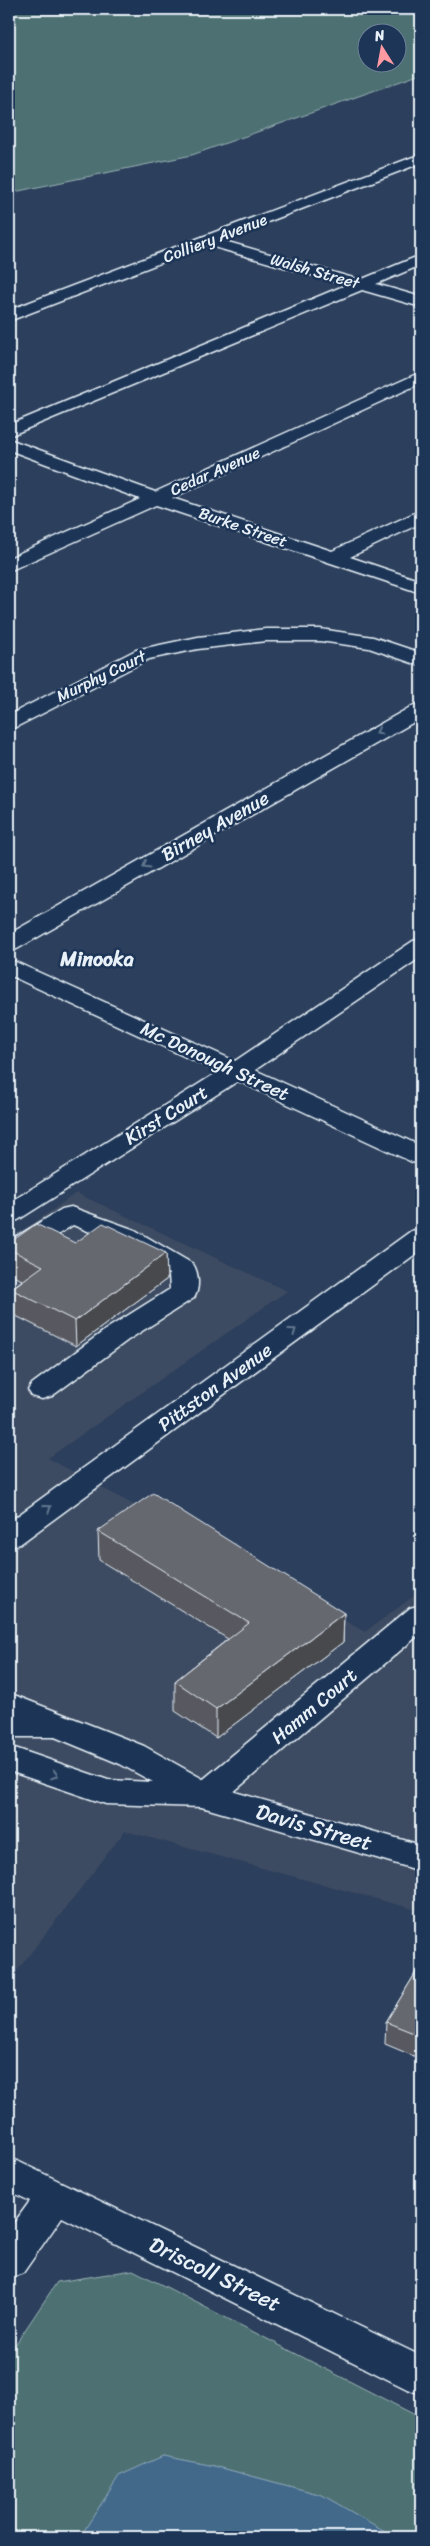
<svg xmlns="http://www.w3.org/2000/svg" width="430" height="2546" viewBox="0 0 430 2546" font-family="Sriracha,sans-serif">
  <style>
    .built { fill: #3d4b62 }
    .green { fill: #4d7172; stroke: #9ab1b5; fill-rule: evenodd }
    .water { fill: #42698a; stroke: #849fb6 }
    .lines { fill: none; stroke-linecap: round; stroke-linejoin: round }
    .minor-casing { stroke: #e8f1f8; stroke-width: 3 }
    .major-casing { stroke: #e8f1f8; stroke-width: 3 }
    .minor { fill: #1d3557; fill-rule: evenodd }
    .major { fill: #1d3557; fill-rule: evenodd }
    .wall { fill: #585960; stroke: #e8f1f8 }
    .shaded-wall { fill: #47484e; stroke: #e8f1f8 }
    .building { fill: #666770; stroke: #e8f1f8 }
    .oneway { stroke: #64778f }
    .labels { text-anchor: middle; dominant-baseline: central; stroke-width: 5; stroke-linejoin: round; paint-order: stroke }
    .far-street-label { font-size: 16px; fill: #e8f1f8; stroke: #1d3557 }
    .street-label { font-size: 19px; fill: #e8f1f8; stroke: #1d3557 }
    .neighbourhood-label { font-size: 20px; font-weight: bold; fill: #e8f1f8; stroke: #1d3557 }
    .near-street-label { font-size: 22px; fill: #e8f1f8; stroke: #1d3557 }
  </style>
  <rect width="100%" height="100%" fill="#2c3f5c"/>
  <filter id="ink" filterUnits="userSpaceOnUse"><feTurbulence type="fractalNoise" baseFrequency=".02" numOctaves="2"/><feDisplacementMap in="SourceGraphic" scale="10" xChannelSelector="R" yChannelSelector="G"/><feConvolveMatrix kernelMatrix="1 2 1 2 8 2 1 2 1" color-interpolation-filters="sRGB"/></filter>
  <g filter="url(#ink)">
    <!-- built -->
    <path class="built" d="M76,1193L287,1291L48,1458L365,1632L421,1591V1911L125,1831L9,1981V1241Z"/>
    <!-- green -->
    <path class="green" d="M9,9H421V74L192,155L9,193ZM368,32H398V62H368Z
      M133,2270L421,2418V2537H395L322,2495L214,2466L163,2456L119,2476L80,2537H9V2354L57,2282Z"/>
    <!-- water -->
    <path class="water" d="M163,2456L214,2466L322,2495L395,2537H80L119,2476Z"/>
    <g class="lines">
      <!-- minor casing -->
      <g class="minor-casing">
        <path id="minor" d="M421,154V163L221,240L360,280L421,255V265L376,284L421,297V307L362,290L9,436V425L346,285L207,245L9,321V310Z
          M421,372V383L172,498L332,551L421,510V523L350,557L421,581V593L156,505L9,571V558L140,499L9,450V439L155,492Z
          M266,629H320L373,637L421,653V666L369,648L320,641H266L198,649L149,659L16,727L9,729V715L136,650L198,637Z
          M421,939V957L255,1070L421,1146V1164L412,1162L238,1081L18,1220L9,1222V1203L218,1072L9,975V959L235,1061L413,941Z
          M71,1207L135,1230L193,1264C199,1273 200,1289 194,1298L128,1340L52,1396L42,1399L32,1396L28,1390L32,1384L108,1328L170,1289L169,1274L115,1242L73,1225L19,1259L9,1261V1241L62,1209Z
          M421,1605V1633L218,1805L206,1808L194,1805L189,1796L194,1787L410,1608Z
          M9,1713H54L66,1717L70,1725L66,1733L54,1737H9Z
          M9,2157L421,2356V2394L407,2389L62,2217L23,2273L9,2278V2230L30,2201L9,2191Z"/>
      </g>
      <!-- major casing -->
      <g class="major-casing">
        <path id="major" d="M421,703V718L17,949L9,951V934L414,705Z
          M421,1229V1250L20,1544L9,1547V1522L411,1231Z
          M9,1693L144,1746L217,1787L421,1845V1871L202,1807L106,1804L9,1771V1746L108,1780L153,1782L120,1764L9,1718Z"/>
      </g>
      <!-- minor -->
      <use href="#minor" class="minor"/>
      <!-- major -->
      <use href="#major" class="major"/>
    </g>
    <!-- wall -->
    <path class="wall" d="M9,1243H75L166,1253L167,1279L76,1346L12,1314L11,1289L22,1280L9,1274Z
      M98,1531L344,1613L343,1642L216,1738L175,1711V1681L228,1639L99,1560Z
      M421,1964V2059L385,2044L386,2022Z"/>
    <!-- shaded-wall -->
    <path class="shaded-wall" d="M166,1253L167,1279L76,1346L75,1321Z
      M344,1613L343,1642L216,1738V1709Z"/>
    <!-- building -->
    <path class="building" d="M103,1223L166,1253L75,1321L11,1289L43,1266L9,1249V1243L36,1224L75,1243Z
      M153,1493L344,1613L216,1709L175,1681L249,1623L98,1531Z
      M421,1964V2036L386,2022Z"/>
    <!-- one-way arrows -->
    <defs><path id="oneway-chevron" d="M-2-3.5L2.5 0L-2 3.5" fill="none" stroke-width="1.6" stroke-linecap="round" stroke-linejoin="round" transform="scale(1.25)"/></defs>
    <g class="oneway">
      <use href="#oneway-chevron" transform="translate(379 732) rotate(151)"/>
      <use href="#oneway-chevron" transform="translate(146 865) rotate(150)"/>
      <use href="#oneway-chevron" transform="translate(293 1331) rotate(-36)"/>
      <use href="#oneway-chevron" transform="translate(48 1508) rotate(-36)"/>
      <use href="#oneway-chevron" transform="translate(55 1775) rotate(18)"/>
    </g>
  </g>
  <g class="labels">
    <!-- far-street labels -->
    <g class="far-street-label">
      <text transform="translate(215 238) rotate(-21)">Colliery Avenue</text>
      <text transform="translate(315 271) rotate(16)">Walsh Street</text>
      <text transform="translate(215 471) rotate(-24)">Cedar Avenue</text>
      <text transform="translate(243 527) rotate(19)">Burke Street</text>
      <text transform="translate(101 676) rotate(-26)">Murphy Court</text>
    </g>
    <!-- street labels -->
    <g class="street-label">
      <text transform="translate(215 826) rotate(-30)">Birney Avenue</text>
      <text transform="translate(215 1061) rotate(25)">Mc Donough Street</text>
      <text transform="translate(166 1115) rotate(-32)">Kirst Court</text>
      <text transform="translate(215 1387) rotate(-36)">Pittston Avenue</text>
      <text transform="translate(314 1706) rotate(-40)">Hamm Court</text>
    </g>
    <!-- neighbourhood labels -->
    <g class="neighbourhood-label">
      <text x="97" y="959">Minooka</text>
    </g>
    <!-- near-street labels -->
    <g class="near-street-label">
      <text transform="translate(314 1827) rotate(16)">Davis Street</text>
      <text transform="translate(215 2274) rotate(26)">Driscoll Street</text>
    </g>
  </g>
  <!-- margin -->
  <rect width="430" height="2546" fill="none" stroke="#1d3557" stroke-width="30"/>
  <rect x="15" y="15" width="400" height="2516" fill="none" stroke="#e8f1f8" stroke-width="2" filter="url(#ink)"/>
  <!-- north arrow -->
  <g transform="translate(382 48) rotate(349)"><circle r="24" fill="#1d3557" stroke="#6e8097"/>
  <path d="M0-4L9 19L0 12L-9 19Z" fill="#ff9aa2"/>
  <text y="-8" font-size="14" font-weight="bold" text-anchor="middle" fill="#e8f1f8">N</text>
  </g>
</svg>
